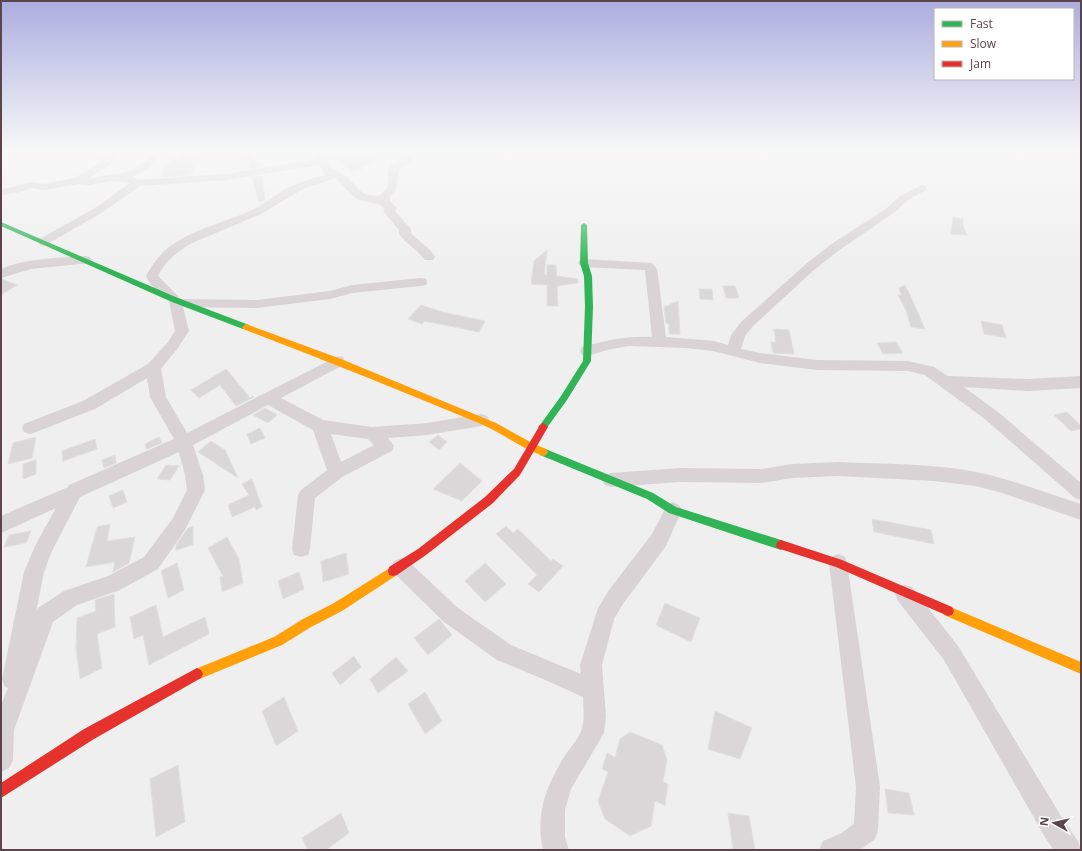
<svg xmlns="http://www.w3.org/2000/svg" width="1082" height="851" viewBox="0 0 1082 851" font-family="'Open Sans',sans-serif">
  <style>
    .building { fill: #dad7d8; stroke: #e1e0e0 }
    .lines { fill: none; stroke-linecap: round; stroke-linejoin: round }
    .street { fill: #d9d3d5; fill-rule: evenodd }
    .fast { fill: #30b455; fill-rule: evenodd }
    .slow { fill: #ff9f0a; fill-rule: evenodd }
    .jam { fill: #e5322d; fill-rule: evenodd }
  </style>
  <rect width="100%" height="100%" fill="#eeefee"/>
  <!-- building -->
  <path class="building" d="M183,150H204L191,175L162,177V170L173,159L176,160Z
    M348,150H390L391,155L374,158L377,161L360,167L362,169L351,172L339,160L353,156Z
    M245,152L261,164V167L250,169Z
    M262,176L265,200L259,202L252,177Z
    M953,217L963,219V226L967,235L951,234Z
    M547,250L544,274L547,275V265H556L557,276L578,279V283L557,286L558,306H547V285L531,284L534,261Z
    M1,279H2L17,285L1,295Z
    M905,285L910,295L925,329L911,327L906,310L898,295H901L899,288Z
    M723,286H735L739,298H726Z
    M699,289H712L713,300L700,299Z
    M678,301L680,334H669V324L666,323L664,307Z
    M421,305L442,312L485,321L479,332L424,321L422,324L408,319Z
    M981,321L1002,325L1006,338L984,334Z
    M774,329L789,330L794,354L773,353L771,342H776Z
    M896,342L903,353L883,354L877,343Z
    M226,369L250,398L253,396L254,397L236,406L220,385L199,398L191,390Z
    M265,408L277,415L268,423L253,415Z
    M1067,412L1081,426V429L1071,431L1054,415Z
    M260,428L265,438L251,444L247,434Z
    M438,435L447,442L439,450L429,442Z
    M36,437L32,458L8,464L13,443Z
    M159,437L162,443L147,449L145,444Z
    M95,439L97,449L63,461L62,451Z
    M211,441L225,450L238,478L198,452Z
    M115,455L116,463L104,468L102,460Z
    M36,460V474L23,479V464Z
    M460,463L482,481L462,501L433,489Z
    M166,465L179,466L170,480L157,479Z
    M252,479L262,507L256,510L255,507L232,517L228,505L249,495L242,484Z
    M123,490L127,502L113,508L109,496Z
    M872,519L931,530L934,544L874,532Z
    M110,524L107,541L135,537L129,563L113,572L115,562L86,567L97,527Z
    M193,526V545L176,550V545L188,528Z
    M506,526L513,533L518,529L551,561L553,559L563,566L539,592L528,584L537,575L496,534Z
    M31,531L26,543L4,547L9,535Z
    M227,537L239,559L243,583L222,592L220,577L223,576L208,548Z
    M346,553L349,574L323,582L321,561Z
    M177,563L184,590L168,598L161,571Z
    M485,563L506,584L485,602L465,581Z
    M299,572L304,589L283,599L278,581Z
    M114,594L115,627L97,634L102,668L80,679L76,648L77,618L96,611L95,600Z
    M665,603L700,618L691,642L656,625Z
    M156,605L163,637L205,617L209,634L149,665L143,635L134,639L130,617Z
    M439,619L452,635L428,655L414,638Z
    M354,656L361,667L340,685L332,673Z
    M396,657L408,671L378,693L370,679Z
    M425,692L442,721L425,734L408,704Z
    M284,697L298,731L276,746L262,711Z
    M715,711L752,728L740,759L708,749Z
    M630,732L662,745L667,760L663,782L668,784L665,805L655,801L651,826L630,836L605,819L598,801L608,772L602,769L607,753L615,757L620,739Z
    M178,765L185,822L156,837L150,779Z
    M885,789L909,793L914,815L888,813Z
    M341,813L349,833L326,850H308L302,838Z
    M728,813L749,816L755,850H733Z"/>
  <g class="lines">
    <!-- street -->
    <path class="street" d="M110,150H120L110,165L87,179C95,178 102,176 109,175C130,173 141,167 154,150H164L150,167L132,177L139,180L226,174L317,159L316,150H326L331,167L347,177L363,193L367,195L379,196C381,193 384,192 386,189C393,177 379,169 401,160L398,150H408L412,161L399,170L396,190L390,196V201L397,208L395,211L411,229V233C419,242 430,247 435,257L433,260H425C418,250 406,244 399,234V230L383,211L385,209C376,200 366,204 356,198C348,193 343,184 335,178L303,189L261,214L192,243C177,252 166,260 158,276L181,299L257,300L330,291L352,285L421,278L426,279L427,282L426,285L421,286L352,293L330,299L257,308L183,307L189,331L178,348L161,369L166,397L187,433L338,356L343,357L345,361L343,365L281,398L323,420L372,427L427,423L481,414L487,416L489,420L487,424L481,426L427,435L388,438L394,446L392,451L342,477L315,498L310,549L308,555L301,557L294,555L292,549L298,495L301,490L327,470L313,430L268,405L193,445L203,475L205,490L185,530L158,569L120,590L77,605L53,622L14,730L13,760L9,768L1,772V705L8,688L5,687L2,679L24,572L36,544L56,508L1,533V516L68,487L69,485L174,439L150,397L147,378L95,409L36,432L30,434L24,432L22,428L24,424L83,401L148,364L168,342L175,331L169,301L151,285L146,276C169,231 212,229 254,209C264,204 273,197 282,191C295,183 310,179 325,175L320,165L226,180L140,186L103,212L44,246L40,245L38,242L40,239L95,208L130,183L111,181L89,185L78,184L43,190L32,188L16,193L1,195V189L14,187L31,182L43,184L75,178L99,163ZM331,434L368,439L374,445L341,462ZM179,452L185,475L187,490L173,518L144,557L108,576L64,591L38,608L36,612L44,572L51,553L80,497Z
      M922,185L926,186L927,188L926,190L908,200L895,212L838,251L814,270L752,327L745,336L741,349L760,353L817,360L908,361L934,367L948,376L1028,379L1081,376V388L1028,391L964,387L998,412L1081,483V500L1075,498L986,420L925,375L908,371L817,370L760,363L713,351L686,348L629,346L611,349L587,356L582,355L580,351L582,347C609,340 624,336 652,337L645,270L584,267L580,266L578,263L580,260L584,259L652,263L657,269L666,337L714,341L728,345L731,335L742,321L806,264L830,245L887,208L900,196Z
      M86,256L90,257L92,260L90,263L31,269L1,278V269C27,258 58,258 86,256Z
      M838,462C883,464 931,463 976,472C1011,479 1046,493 1081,504V520L999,492L975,486L934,481L838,476L792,478L762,483L680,482L611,487L605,485L602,480L605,475L611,473L680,468L762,469L792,464Z
      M673,502L679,505L682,510L666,546L623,604L614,619L602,665L606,717L604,733L571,789L565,810V837L569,850H543C535,813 546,786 566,754C571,747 580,737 582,728C585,718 583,707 583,697L543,679L497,660L444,622L394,573L391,567L394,561L401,558L408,561L458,608L511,645L581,674L580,665L598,608L609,590L652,534L667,505Z
      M838,554L845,557L847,563L880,787L878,830L875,839L860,850H819L823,841L840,834L854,824L856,787L829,563L831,557Z
      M905,585L912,587L958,646L1064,821L1078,841L1081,850H1054L1046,839L944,660L898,601L895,594L898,587Z"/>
    <!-- fast -->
    <path class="fast" d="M1,222L178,298L249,325L250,327L249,329H243L172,302L1,226Z
      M584,223L587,225L588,263L592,276L593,306L591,361L567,400L546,429H540L538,427L540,425L561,396L583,361L585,306L584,276L580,263L581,225Z
      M543,448L653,493L676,507L781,540L785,542L786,545L785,548L781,550L669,513L647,499L540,455L538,452L540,449Z"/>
    <!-- slow -->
    <path class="slow" d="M246,324L341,359L496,423L534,444L546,449L548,452L546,455L543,456C521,448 502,433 481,424C402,391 323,359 243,329L242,327Z
      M393,566L397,567L398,571L397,575L342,611L311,627L282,645L197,680L193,678L191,674L193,670L274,637L303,619L334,603Z
      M948,606L1081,662V674L944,615L942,611L944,607Z"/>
    <!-- jam -->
    <path class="jam" d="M543,423L546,425L548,427L520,475L493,503L426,555L397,575L393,576L389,575L388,571L389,567L418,549L485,497L514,469L540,425Z
      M781,540L842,560L952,607L954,611L952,615L948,616L836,567L777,548L776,545L777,542Z
      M197,668L201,670L203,674L201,678L94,739L1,798V783L84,729Z"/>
  </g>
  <!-- sky -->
  <linearGradient id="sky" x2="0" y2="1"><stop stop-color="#abade0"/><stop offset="0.56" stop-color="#f7f8f7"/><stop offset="1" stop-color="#f7f8f7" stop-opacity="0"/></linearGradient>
  <rect width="1082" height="269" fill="url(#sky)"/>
  <!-- border -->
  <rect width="1082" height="851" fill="none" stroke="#5c444d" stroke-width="4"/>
  <!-- legend -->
  <rect x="934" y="8" width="140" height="72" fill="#ffffff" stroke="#beb4b8"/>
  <rect x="942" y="21" width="20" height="6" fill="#30b455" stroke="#beb4b8"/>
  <text x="970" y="28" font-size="12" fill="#5c444d">Fast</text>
  <rect x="942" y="41" width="20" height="6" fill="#ff9f0a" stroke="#beb4b8"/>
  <text x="970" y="48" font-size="12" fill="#5c444d">Slow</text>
  <rect x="942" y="61" width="20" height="6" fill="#e5322d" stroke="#beb4b8"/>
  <text x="970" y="68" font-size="12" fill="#5c444d">Jam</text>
  <!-- north arrow -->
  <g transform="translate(1054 823) rotate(278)" stroke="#ffffff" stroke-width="3" paint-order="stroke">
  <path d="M0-3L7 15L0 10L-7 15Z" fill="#5c444d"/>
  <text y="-6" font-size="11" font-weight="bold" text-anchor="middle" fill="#5c444d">N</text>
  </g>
</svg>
